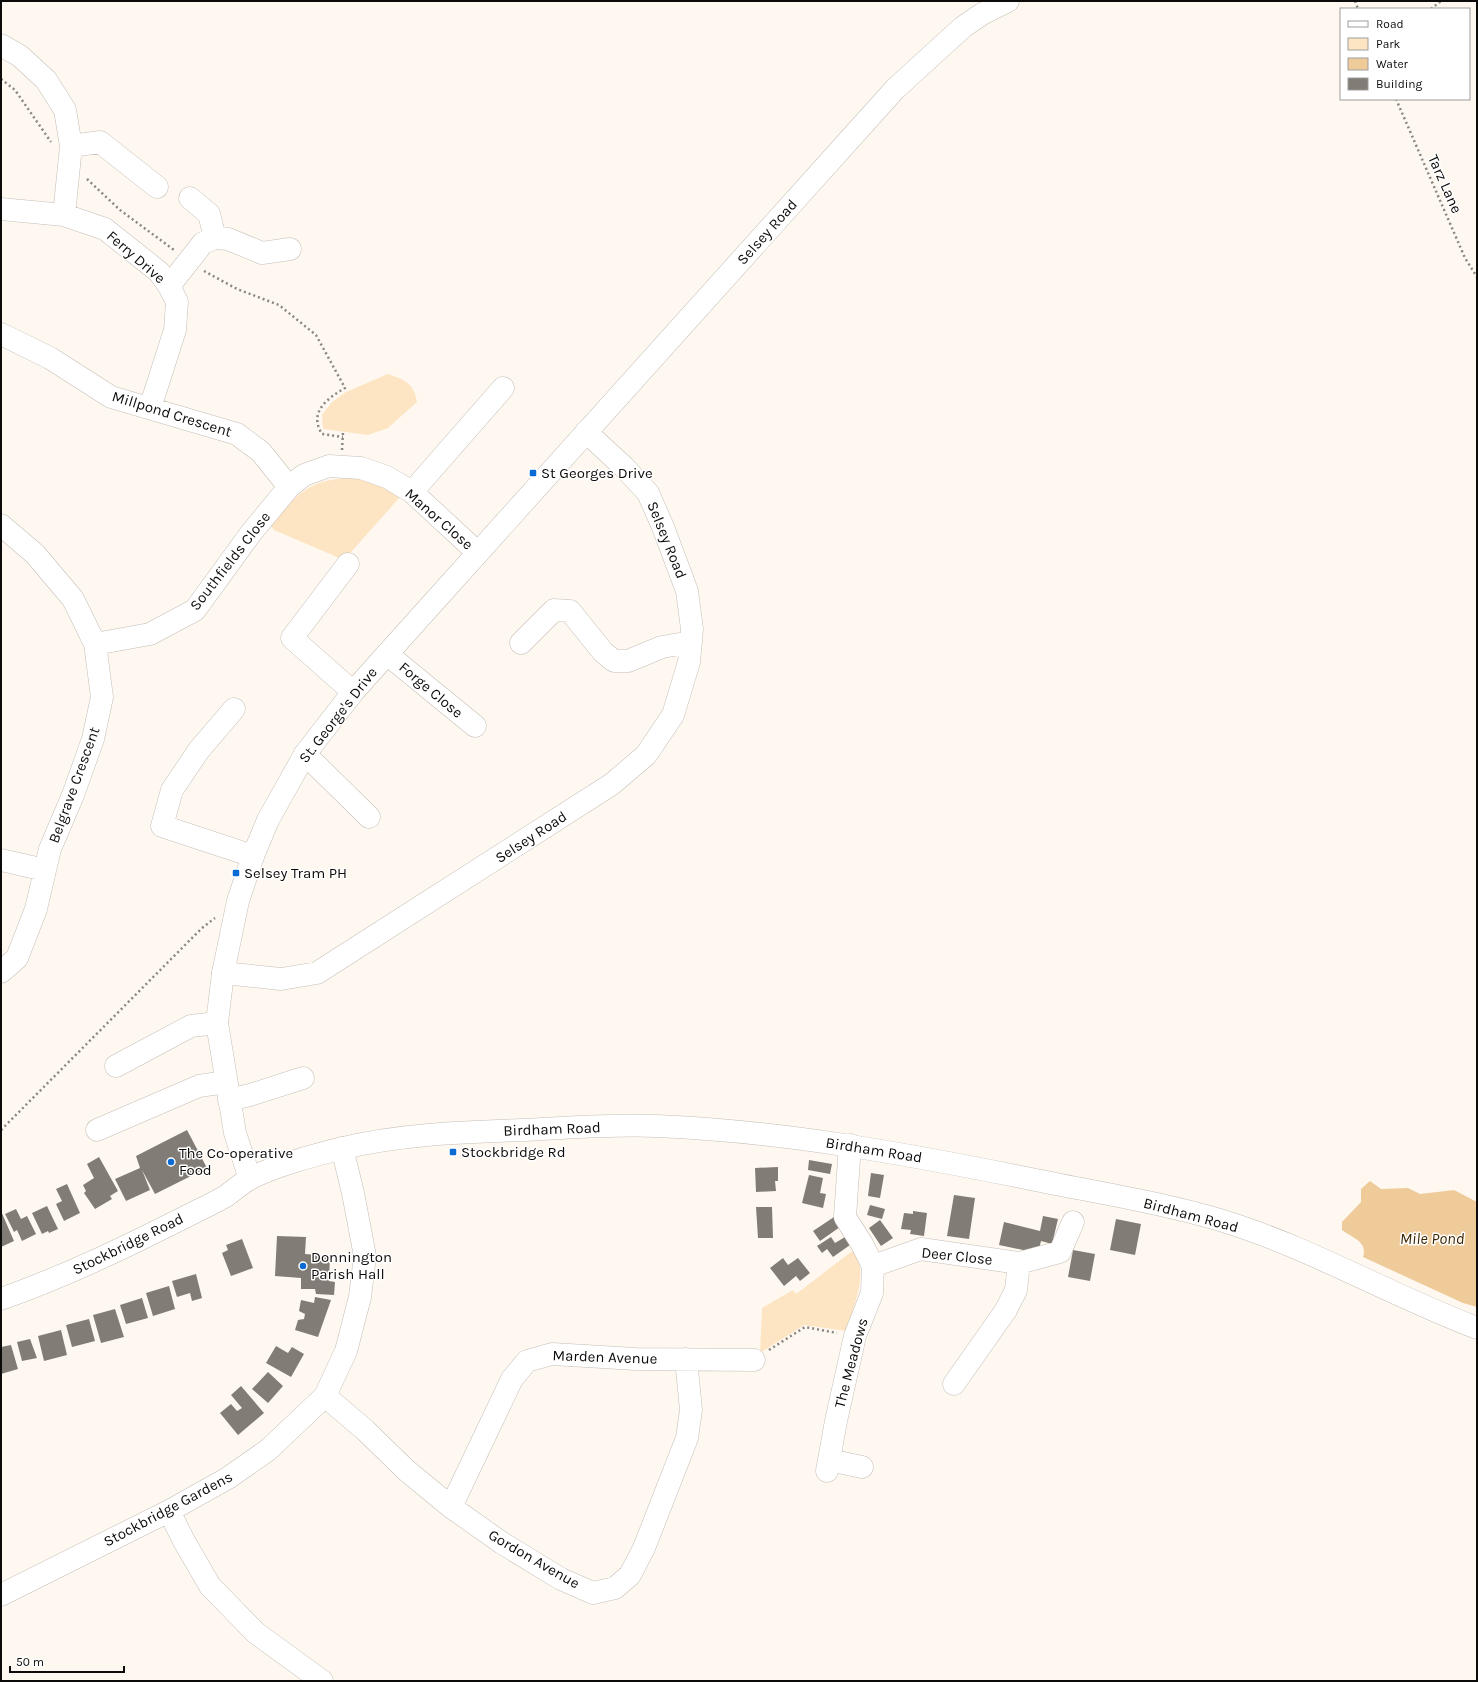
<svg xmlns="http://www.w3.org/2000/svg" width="1478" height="1682" viewBox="0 0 1478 1682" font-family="Karla,sans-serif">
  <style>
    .green { fill: #fde5c3 }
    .water { fill: #eecb99 }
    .building { fill: #817c75 }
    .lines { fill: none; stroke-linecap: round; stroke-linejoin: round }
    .minor-casing { stroke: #c4beb7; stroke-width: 23 }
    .major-casing { stroke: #c4beb7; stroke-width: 23 }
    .path { stroke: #8a8681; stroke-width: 2.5; stroke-dasharray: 2 3; stroke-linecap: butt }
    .minor { stroke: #fff; stroke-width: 22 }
    .major { stroke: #fff; stroke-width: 22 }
    .poi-dot { fill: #0b6bd4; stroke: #fff; stroke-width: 1.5 }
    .labels { text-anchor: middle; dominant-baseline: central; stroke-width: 3; stroke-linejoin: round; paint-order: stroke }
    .street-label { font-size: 15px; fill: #0d0b09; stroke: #fff }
    .poi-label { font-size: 15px; fill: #0d0b09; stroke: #fff; text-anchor: start }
    .water-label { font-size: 16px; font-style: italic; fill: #3b2500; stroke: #fff }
  </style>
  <rect width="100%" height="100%" fill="#fef8f1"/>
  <!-- green -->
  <path class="green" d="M388,374C405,380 414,383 417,402L388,428L368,435L323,429L322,415L331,403L346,392Z
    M356,478L377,483L400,497L344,560L274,530L271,526C287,506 303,484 331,480C339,478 348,479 356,478Z
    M855,1249C868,1277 854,1305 846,1331L804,1325L760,1353L762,1308L793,1290L796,1294Z"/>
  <!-- water -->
  <path class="water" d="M1370,1181L1381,1189L1408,1188L1420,1194L1454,1190L1477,1202V1307L1463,1303L1363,1257C1368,1242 1353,1238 1342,1230V1222L1361,1202V1189Z"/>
  <!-- building -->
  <path class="building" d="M187,1130L207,1168L155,1194L142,1170L150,1190L126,1201L115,1179L140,1168L136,1156Z
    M99,1157L118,1191L110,1196L112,1199L95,1209L84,1193L86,1191L83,1185L94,1178L87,1164Z
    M809,1160L832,1164L830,1174L808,1170Z
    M778,1167V1181H775L776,1191L756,1192L755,1168Z
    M871,1173L884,1175L880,1198L868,1196Z
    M809,1175L823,1178L820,1193L826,1194L823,1208L802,1203Z
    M67,1184L80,1213L64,1221L56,1204L62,1201L56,1189Z
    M954,1195L975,1198L969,1239L947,1236Z
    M870,1205L885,1209L882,1219L867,1215Z
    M47,1206L58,1229L49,1233L48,1231L42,1234L32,1213Z
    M756,1207H772L773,1238H758Z
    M16,1209L21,1219L27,1216L36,1234L22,1241L17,1230L14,1232L5,1214Z
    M1,1211L14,1241L1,1247Z
    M913,1211L927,1213L924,1236L910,1234L911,1230L901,1229L904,1213L913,1214Z
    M1043,1216L1058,1219L1052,1244L1041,1241L1038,1253L999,1245L1004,1222L1040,1231Z
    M834,1217L840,1227L820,1241L813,1231Z
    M1116,1219L1141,1224L1135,1255L1110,1250Z
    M880,1220L893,1238L881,1246L869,1228Z
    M277,1236L306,1237L305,1254L330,1256L329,1281L335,1282L334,1295L316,1294L315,1289H301V1278L275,1276Z
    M831,1237L835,1243L845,1237L850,1245L833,1257L827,1249L822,1253L817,1246Z
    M242,1239L253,1268L231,1276L222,1253L228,1250L226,1245Z
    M1073,1250L1095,1254L1090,1281L1068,1277Z
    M783,1258L788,1265L798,1258L810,1273L800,1281L796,1276L784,1286L770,1268Z
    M196,1274L202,1298L192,1301L190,1293L177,1297L172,1281Z
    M169,1286L175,1309L153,1316L146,1293Z
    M315,1297L331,1300L318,1337L295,1330L298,1320L304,1319L305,1314L299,1311L301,1300L314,1303Z
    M142,1298L148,1318L126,1324L120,1305Z
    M115,1309L124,1337L101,1343L93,1315Z
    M89,1319L95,1341L72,1347L66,1325Z
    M61,1330L67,1355L44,1361L38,1336Z
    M30,1339L37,1358L22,1361L17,1342Z
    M11,1345L18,1369L1,1374V1347Z
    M276,1346L288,1353L292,1347L304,1354L291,1377L266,1363Z
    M268,1372L283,1386L268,1403L252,1389Z
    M241,1386L264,1413L238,1435L220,1413L231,1404L237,1411L242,1408L231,1395Z"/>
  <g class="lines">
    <!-- minor casing -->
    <g class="minor-casing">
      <path id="minor" d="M1,45L20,56L46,80L65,110L71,146L64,215
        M71,146L100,142L157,187
        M190,198L209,214L215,238
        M1,209L64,215L105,229L159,272L169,286L177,302L175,330L150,408
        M169,286L203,243L215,238L228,239L262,253L290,249
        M1,334L50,358L111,397L237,434L261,452L289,487
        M412,492L503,388
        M1,525L35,554L73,599L95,644L102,697L93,739L73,795L50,849L36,909L17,958L1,972
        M348,564L292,638L353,692
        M521,643L554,610L570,611L603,652L614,661H628L662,647L691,642
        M95,644L150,634L195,610L251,533L289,487L304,475L329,466L361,468L387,477L412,492L478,553
        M387,654L475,726
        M234,709L199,750L172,790L162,826L253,856
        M305,754L369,817
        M1,860L45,870
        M223,973L281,979L317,973L612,784L646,755L673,715L689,662L692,629L687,591L663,527L648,493L624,467L586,432
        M116,1066L191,1026L217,1023
        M229,1100L250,1095L303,1078
        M97,1130L199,1086L226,1082
        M1019,1263L1060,1252L1073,1222
        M873,1266L921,1249L1019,1263L1016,1290L1006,1310L954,1384
        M325,1396L365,1430L406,1470L451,1507L502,1543L561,1579L593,1593L615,1588L630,1575L644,1548L687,1438L691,1410L686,1359
        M829,1460L862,1467
        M827,1471L836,1421L855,1336L872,1293L873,1266L862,1244L845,1217L850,1145
        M451,1507L512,1379L527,1361L552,1354L636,1359L754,1360
        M169,1511L184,1541L210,1586L256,1633L322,1681
        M1,1595L169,1511L228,1478L268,1450L325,1396L346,1351L360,1297L365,1256L353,1193L342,1148"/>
    </g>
    <!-- major casing -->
    <g class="major-casing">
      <path id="major" d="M250,1179L235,1133L217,1023L223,973L238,901L253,856L268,820L305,754L353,692L387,654L895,89L963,27L982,14L1008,1
        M1,1299C69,1275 134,1243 199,1210C208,1206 217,1201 226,1196C234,1190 242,1183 251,1178C277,1165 312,1156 339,1149C399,1134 463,1132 524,1130C568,1128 612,1124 656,1126C782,1131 907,1154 1031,1179C1094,1192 1158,1202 1220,1220C1309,1247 1390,1295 1477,1328"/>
    </g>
    <!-- path -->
    <path class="path" d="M1355,1L1358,9
      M1431,9L1441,1
      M1,79L15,90L51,142
      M1396,99L1465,258L1477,277
      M87,179L120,210L174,250
      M204,271L237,289L279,305L316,335L345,388C328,398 308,412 322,434L343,437
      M342,450L343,433
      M1,1130L202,928L215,918
      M769,1350L805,1327L837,1333"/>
    <!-- minor -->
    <use href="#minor" class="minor"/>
    <!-- major -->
    <use href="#major" class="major"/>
  </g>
  <!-- markers -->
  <g class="poi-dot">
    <rect x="529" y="469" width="8" height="8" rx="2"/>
    <rect x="232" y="869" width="8" height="8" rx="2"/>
    <rect x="449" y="1148" width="8" height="8" rx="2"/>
    <circle cx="171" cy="1162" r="4"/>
    <circle cx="303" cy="1266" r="4"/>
  </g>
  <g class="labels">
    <!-- street labels -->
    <g class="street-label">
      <text transform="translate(1445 184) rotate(66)">Tarz Lane</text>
      <text transform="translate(767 232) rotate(-48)">Selsey Road</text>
      <text transform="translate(136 257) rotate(41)">Ferry Drive</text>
      <text transform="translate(172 414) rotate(17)">Millpond Crescent</text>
      <text transform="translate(439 519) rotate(41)">Manor Close</text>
      <text transform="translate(667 540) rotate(68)">Selsey Road</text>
      <text transform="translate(230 561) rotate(-52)">Southfields Close</text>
      <text transform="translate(431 690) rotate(40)">Forge Close</text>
      <text transform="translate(338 715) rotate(-52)">St. George's Drive</text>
      <text transform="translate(74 785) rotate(-70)">Belgrave Crescent</text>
      <text transform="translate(531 837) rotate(-33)">Selsey Road</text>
      <text transform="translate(552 1129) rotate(-2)">Birdham Road</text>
      <text transform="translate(874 1150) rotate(9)">Birdham Road</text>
      <text transform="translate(1191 1215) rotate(15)">Birdham Road</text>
      <text transform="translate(128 1244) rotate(-26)">Stockbridge Road</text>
      <text transform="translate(957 1256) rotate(6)">Deer Close</text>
      <text transform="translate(605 1357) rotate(2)">Marden Avenue</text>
      <text transform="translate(851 1363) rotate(-75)">The Meadows</text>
      <text transform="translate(168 1509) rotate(-28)">Stockbridge Gardens</text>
      <text transform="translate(534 1559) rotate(30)">Gordon Avenue</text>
    </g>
    <!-- poi labels -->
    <g class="poi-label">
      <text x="541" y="473">St Georges Drive</text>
      <text x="244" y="873">Selsey Tram PH</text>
      <text x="461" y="1152">Stockbridge Rd</text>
      <text x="179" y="1153">The Co-operative<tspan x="179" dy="17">Food</tspan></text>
      <text x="311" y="1257">Donnington<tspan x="311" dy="17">Parish Hall</tspan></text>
    </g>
    <!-- water labels -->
    <g class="water-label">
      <text x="1432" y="1238">Mile Pond</text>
    </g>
  </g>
  <!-- border -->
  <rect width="1478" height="1682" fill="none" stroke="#0d0b09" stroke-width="4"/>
  <!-- legend -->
  <rect x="1340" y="8" width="130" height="92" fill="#ffffff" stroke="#9e9d9d"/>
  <rect x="1348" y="21" width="20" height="6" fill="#ffffff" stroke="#9e9d9d"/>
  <text x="1376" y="28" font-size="12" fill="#0d0b09">Road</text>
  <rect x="1348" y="38" width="20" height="12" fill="#fde5c3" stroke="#9e9d9d"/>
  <text x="1376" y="48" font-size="12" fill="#0d0b09">Park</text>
  <rect x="1348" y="58" width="20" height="12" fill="#eecb99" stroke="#9e9d9d"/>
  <text x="1376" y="68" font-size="12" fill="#0d0b09">Water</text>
  <rect x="1348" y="78" width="20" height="12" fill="#817c75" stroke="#9e9d9d"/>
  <text x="1376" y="88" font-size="12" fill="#0d0b09">Building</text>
  <!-- scale -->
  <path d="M10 1666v6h114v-6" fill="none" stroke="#0d0b09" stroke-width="2"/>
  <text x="16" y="1666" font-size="12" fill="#0d0b09" stroke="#ffffff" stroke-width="3" paint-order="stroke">50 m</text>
</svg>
